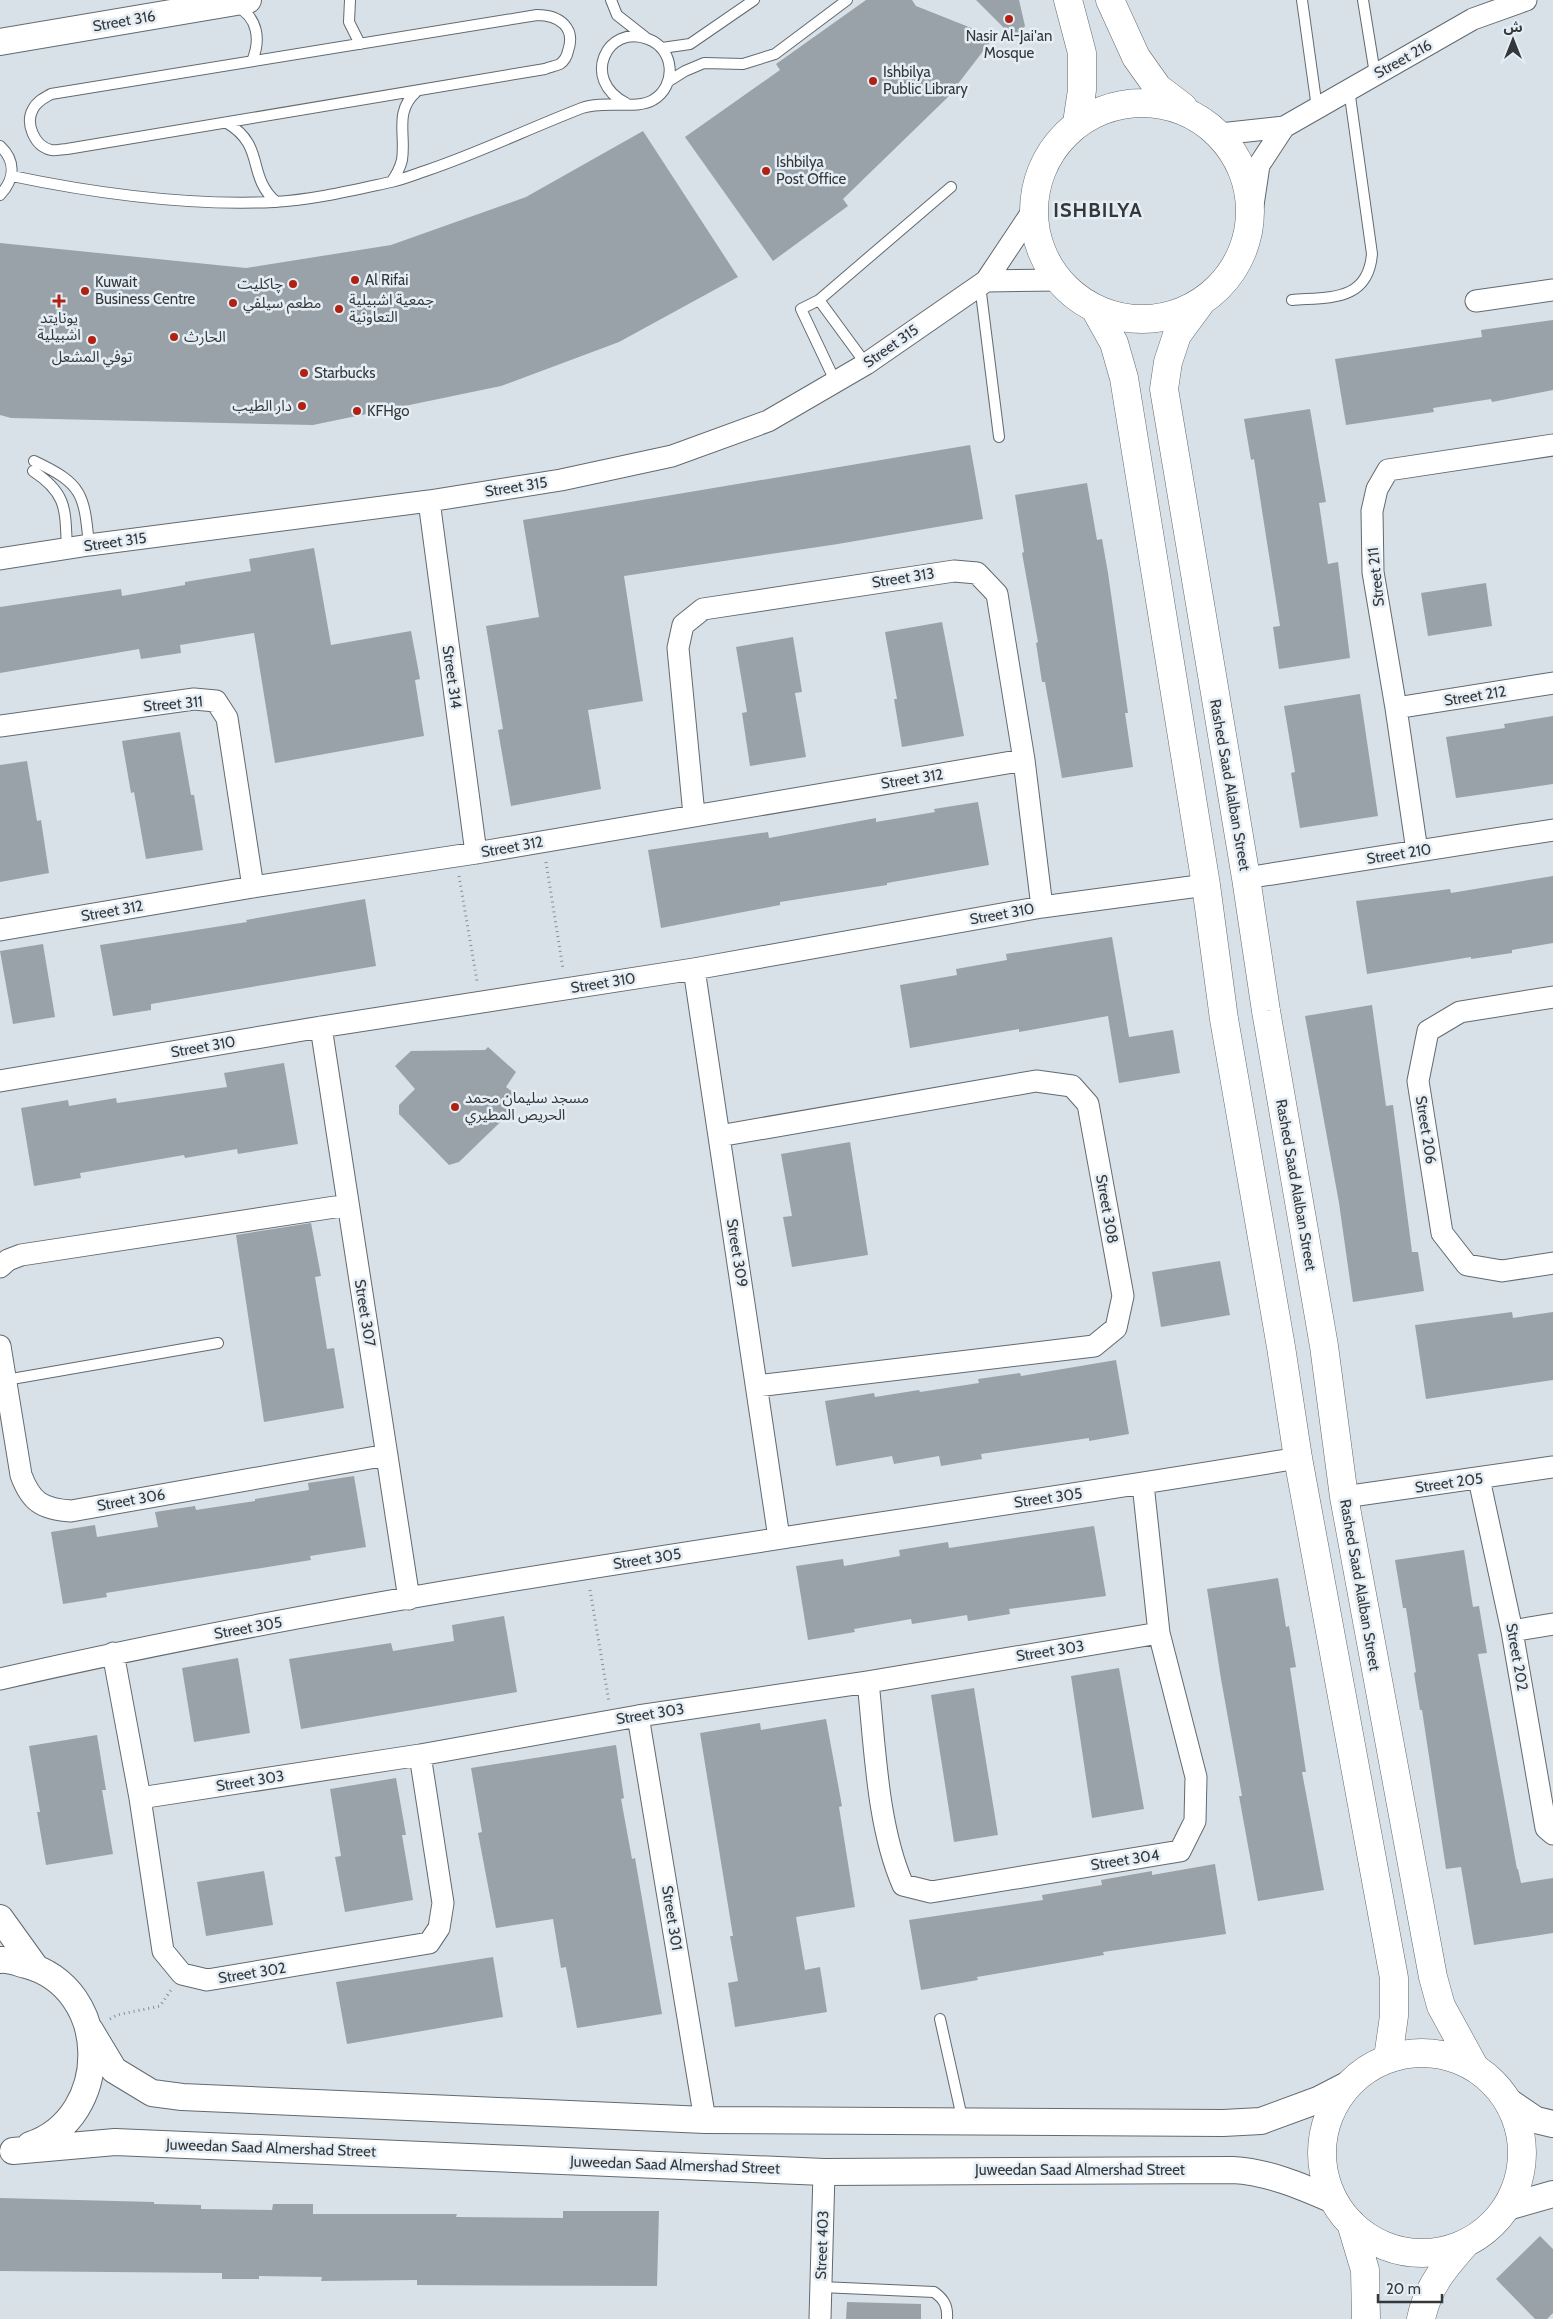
<svg xmlns="http://www.w3.org/2000/svg" width="1553" height="2319" viewBox="0 0 1553 2319" font-family="Cabin,'Noto Sans Arabic',sans-serif">
  <style>
    .building { fill: #99a2a8 }
    .lines { fill: none; stroke-linecap: round; stroke-linejoin: round }
    .service-casing { stroke: #626a70; stroke-width: 12 }
    .minor-casing { stroke: #626a70; stroke-width: 23 }
    .tertiary-casing { stroke: #626a70; stroke-width: 28 }
    .secondary-casing { stroke: #626a70; stroke-width: 29 }
    .path { stroke: #898f93; stroke-width: 3; stroke-dasharray: 1 4; stroke-linecap: butt }
    .service { stroke: #fff; stroke-width: 10 }
    .minor { stroke: #fff; stroke-width: 21 }
    .tertiary { stroke: #fff; stroke-width: 26 }
    .secondary { stroke: #fff; stroke-width: 28 }
    .poi-dot { fill: #b02113; stroke: #e5eef5; stroke-width: 2 }
    .labels { text-anchor: middle; dominant-baseline: central; stroke-width: 5; stroke-linejoin: round; paint-order: stroke }
    .street-label { font-size: 15px; fill: #35383b; stroke: #e5eef5 }
    .poi-label { font-size: 15px; fill: #35383b; stroke: #e5eef5; text-anchor: start }
    .district-label { font-size: 20px; font-weight: bold; letter-spacing: 1px; fill: #35383b; stroke: #e5eef5 }
  </style>
  <rect width="100%" height="100%" fill="#d8e1e7"/>
  <!-- building -->
  <path class="building" d="M866,0H912L916,6L994,37L947,98L843,199L848,206L773,261L685,137L780,70L776,64Z
    M976,0H1019L1025,26L1015,39Z
    M643,131L738,277L619,342L501,386L313,425L11,418L0,415V243L246,268L391,245L526,197Z
    M1553,320V390L1492,402L1491,399L1433,408L1434,412L1346,425L1335,359L1482,337L1481,330Z
    M1310,409L1326,502L1319,503L1328,564L1338,562L1350,658L1279,669L1273,627L1280,626L1254,459L1251,460L1244,419Z
    M970,445L983,519L838,544L624,576L643,701L588,710L601,789L511,806L498,730L503,729L486,626L539,617L523,520Z
    M1087,483L1097,540L1102,539L1108,573L1128,713H1125L1133,767L1062,778L1045,682H1042L1036,643L1038,642L1022,553L1024,552L1015,495Z
    M314,548L331,645L411,631L420,679L415,680L424,736L275,763L254,633L180,645L181,653L141,659L139,649L0,673V607L121,589L122,596L185,585V582L251,571L249,559Z
    M1486,583L1492,626L1428,636L1421,593Z
    M942,622L964,736L902,747L894,699H897L885,632Z
    M793,637L802,692L795,693L806,757L750,766L742,713L747,712L736,647Z
    M1360,694L1378,816L1300,828L1291,773L1295,772L1284,706Z
    M1553,716V784L1456,798L1446,737L1505,728L1504,724Z
    M180,732L191,795H194L203,850L146,859L134,792L131,793L122,741Z
    M27,761L37,821L41,820L49,873L0,882V765Z
    M978,802L989,865L887,883V885L780,902V905L661,928L648,850L768,832L769,838L876,818V822L935,812L934,809Z
    M1553,876V943L1512,950V953L1471,959V957L1367,974L1356,901L1450,889L1451,893Z
    M365,899L376,966L151,1004V1010L113,1016L100,945L247,922L246,920Z
    M1112,937L1129,1037L1173,1030L1180,1073L1119,1083L1108,1016L1019,1032V1029L910,1048L900,985L957,975L956,969L1007,960L1006,954Z
    M43,944L55,1017L13,1024L0,951Z
    M1372,1005L1386,1106L1393,1105L1412,1252H1418L1424,1291L1353,1302L1339,1203L1305,1016Z
    M488,1047L516,1072L506,1087L514,1093L506,1102L514,1109L459,1162L449,1165L399,1114V1105L415,1089L395,1066L411,1051L485,1050Z
    M284,1063L298,1144L238,1154L237,1149L185,1158L184,1155L80,1173L81,1178L34,1186L21,1108L68,1100L69,1106L116,1098L117,1103L227,1087L224,1073Z
    M850,1142L868,1255L792,1267L783,1217L792,1216L781,1154Z
    M311,1223L321,1276L315,1277L327,1349L334,1348L344,1408L264,1422L236,1235Z
    M1220,1261L1230,1315L1161,1327L1152,1272Z
    M1512,1312L1513,1318L1553,1312V1380L1426,1399L1415,1325Z
    M1116,1360L1129,1434L1089,1441V1438L981,1454L982,1459L941,1466L939,1456L894,1464L892,1456L836,1466L825,1401L874,1393L875,1397L919,1390L920,1392L979,1383L978,1379L1020,1373L1021,1376Z
    M354,1476L366,1547L310,1556L311,1560L106,1593L107,1597L63,1604L51,1532L95,1525L97,1537L158,1527L155,1512L195,1506L196,1510L255,1501V1499L309,1490L308,1483Z
    M1094,1526L1106,1596L1009,1609L1010,1614L968,1621L967,1615L912,1624L911,1619L854,1629L855,1632L808,1640L796,1566L843,1559L844,1566L900,1556L899,1550L948,1542L949,1548Z
    M1464,1550L1473,1607L1479,1606L1487,1653L1478,1654L1517,1869H1518L1521,1883L1553,1878V1933L1474,1945L1461,1867L1446,1869L1422,1710H1420L1414,1673L1416,1672L1406,1608H1403L1395,1560Z
    M1278,1578L1286,1627L1289,1626L1296,1667L1290,1668L1306,1772H1302L1324,1890L1258,1901L1239,1796H1242L1221,1679L1207,1589Z
    M504,1616L517,1692L301,1729L289,1659L391,1643L393,1651L454,1641L452,1625Z
    M238,1658L250,1733L194,1742L182,1668Z
    M1119,1668L1144,1809L1092,1818L1071,1676Z
    M974,1688L998,1835L954,1842L931,1695Z
    M826,1719L842,1806L839,1807L855,1907L796,1917L805,1970L820,1967L827,2012L735,2027L728,1983L738,1981L730,1936H733L700,1733L760,1723L761,1730Z
    M97,1735L106,1790H102L113,1854L46,1865L37,1812H40L29,1746Z
    M616,1745L624,1798L621,1799L632,1859L635,1858L662,2014L577,2028L566,1967L561,1968L553,1919L496,1928L478,1833L482,1832L471,1768Z
    M396,1778L406,1835H402L413,1900L345,1912L335,1857L341,1856L330,1789Z
    M1215,1864L1226,1934L1103,1952L1104,1955L977,1977L978,1980L921,1990L909,1920L1043,1900L1042,1895L1102,1885L1101,1880L1152,1871V1875Z
    M264,1871L273,1925L206,1936L197,1882Z
    M493,1957L503,2017L347,2044L336,1982Z
    M0,2198L154,2202V2204L201,2205V2209L272,2210L273,2204H313V2214H457L456,2217L563,2218V2211H659L657,2286L417,2285V2280L321,2281L322,2277L259,2276V2279H222V2273L0,2271Z
    M1540,2236L1553,2249V2313L1547,2319H1535L1496,2279Z
    M847,2302L921,2304V2319H846Z"/>
  <g class="lines">
    <!-- service casing -->
    <g class="service-casing">
      <path id="service" d="M350,0L349,22L360,44
        M611,0L617,15L645,37
        M1302,0L1317,108
        M1363,0L1375,74
        M236,6C258,17 261,40 252,61
        M537,15C560,15 576,28 568,51C567,56 564,61 560,64C556,66 549,67 545,69L67,149C62,149 55,151 51,150C34,146 25,123 33,109C37,101 44,98 51,94Z
        M662,48L690,44L754,0
        M669,81L685,71L704,63L743,64L775,54L847,0
        M227,123C266,146 246,175 276,202
        M0,146C16,161 15,179 0,195
        M12,176C98,194 185,206 274,202C313,200 354,190 391,182C404,179 416,174 428,170C481,152 530,128 582,108C604,100 637,110 653,100C677,86 675,49 648,39C607,23 580,80 626,103
        M392,181C397,174 400,168 402,160C406,134 394,112 416,92
        M980,285L999,437
        M819,300L866,364
        M1292,300C1329,297 1368,302 1372,254L1349,89
        M836,383L801,309L819,300L951,187
        M34,461C83,484 84,494 89,545
        M33,471C68,494 65,510 67,549
        M6,1380L218,1343
        M940,2019L963,2122
        M821,2287L934,2292C944,2299 948,2306 947,2319"/>
    </g>
    <!-- minor casing -->
    <g class="minor-casing">
      <path id="minor" d="M1220,134L1284,127L1473,19L1526,0
        M1252,212L1259,165L1284,127
        M986,281L1058,280
        M1476,301L1553,290
        M429,501L476,853
        M0,559L89,545L429,501L561,480L672,456L768,421L866,364L986,281L1032,212
        M1396,708L1553,683
        M0,726L194,699L216,701L227,718L253,887
        M694,815L678,648L683,625L703,609L954,571L977,573L997,594L1024,760L1042,907
        M1417,851L1396,708L1373,572L1372,511L1377,489L1388,470L1553,445
        M1246,878L1553,830
        M0,930L253,887L476,853L1024,760
        M694,969L779,1538
        M1553,997L1460,1012L1428,1031L1418,1081L1442,1233L1467,1265L1502,1271L1553,1263
        M321,1027L409,1599
        M0,1081L321,1027L694,969L1042,907L1206,885
        M719,1136L1036,1081L1072,1086L1088,1104L1123,1296L1116,1328L1094,1346L757,1386
        M0,1267L8,1260L21,1255L348,1205
        M0,1346L21,1475C31,1502 42,1509 71,1511L387,1455
        M1479,1479L1512,1631L1546,1828L1553,1834
        M1344,1497L1553,1467
        M1512,1631L1553,1624
        M113,1653L140,1798L163,1951L182,1974L207,1980L429,1943L439,1928L443,1903L420,1755
        M0,1679C428,1581 865,1530 1298,1458
        M868,1682C875,1746 877,1826 903,1885L931,1892L1180,1851L1195,1821L1196,1777L1159,1633L1143,1484
        M638,1716L705,2120
        M140,1798L420,1755L638,1716L868,1682L1159,1633
        M820,2319L824,2172"/>
    </g>
    <!-- tertiary casing -->
    <g class="tertiary-casing">
      <path id="tertiary" d="M0,42L248,0
        M0,1918L36,1968
        M0,1960C9,1959 18,1963 26,1965C112,1988 113,2117 30,2145
        M90,2030L114,2070L152,2093L182,2097L705,2120L1223,2123L1261,2121L1318,2100L1349,2084
        M1508,2101L1536,2120L1553,2124
        M13,2151L115,2142L824,2172L1233,2170C1268,2172 1301,2186 1333,2200
        M1507,2207L1553,2194"/>
    </g>
    <!-- secondary casing -->
    <g class="secondary-casing">
      <path id="secondary" d="M1068,0L1082,53V90L1077,123
        M1110,0L1136,57L1158,88L1183,107
        M1034 211a108 108 0 1 1 216 0a108 108 0 1 1-216 0Z
        M1202,301L1177,335L1168,362L1164,389L1246,878L1266,1011L1324,1346L1344,1497L1433,1977L1441,2006L1475,2068
        M1095,309L1114,343L1124,378L1206,885L1224,1019L1281,1347L1298,1458L1394,1978V2016L1388,2058
        M1322 2153a100 100 0 1 1 200 0a100 100 0 1 1-200 0Z
        M1351,2223L1365,2270L1366,2319
        M1421,2319C1428,2286 1444,2268 1466,2243"/>
    </g>
    <!-- path -->
    <path class="path" d="M546,862L563,969
      M459,876L477,981
      M590,1590L609,1702
      M110,2019L117,2015L160,2006L171,1990"/>
    <!-- service -->
    <use href="#service" class="service"/>
    <!-- minor -->
    <use href="#minor" class="minor"/>
    <!-- tertiary -->
    <use href="#tertiary" class="tertiary"/>
    <!-- secondary -->
    <use href="#secondary" class="secondary"/>
  </g>
  <!-- markers -->
  <g class="poi-dot">
    <circle cx="1009" cy="19" r="5"/>
    <circle cx="873" cy="81" r="5"/>
    <circle cx="766" cy="171" r="5"/>
    <circle cx="355" cy="280" r="5"/>
    <circle cx="293" cy="284" r="5"/>
    <circle cx="85" cy="291" r="5"/>
    <path d="M56.5 293.5h5v5h5v5h-5v5h-5v-5h-5v-5h5z"/>
    <circle cx="233" cy="303" r="5"/>
    <circle cx="339" cy="309" r="5"/>
    <circle cx="174" cy="337" r="5"/>
    <circle cx="92" cy="340" r="5"/>
    <circle cx="304" cy="373" r="5"/>
    <circle cx="302" cy="406" r="5"/>
    <circle cx="357" cy="411" r="5"/>
    <circle cx="455" cy="1107" r="5"/>
  </g>
  <g class="labels">
    <!-- street labels -->
    <g class="street-label">
      <text transform="translate(124 21) rotate(-10)">Street 316</text>
      <text transform="translate(1403 59) rotate(-29)">Street 216</text>
      <text transform="translate(891 346) rotate(-35)">Street 315</text>
      <text transform="translate(516 487) rotate(-9)">Street 315</text>
      <text transform="translate(115 542) rotate(-8)">Street 315</text>
      <text transform="translate(1376 577) rotate(-96)">Street 211</text>
      <text transform="translate(903 578) rotate(-9)">Street 313</text>
      <text transform="translate(452 677) rotate(82)">Street 314</text>
      <text transform="translate(1475 696) rotate(-9)">Street 212</text>
      <text transform="translate(173 704) rotate(-5)">Street 311</text>
      <text transform="translate(912 779) rotate(-9)">Street 312</text>
      <text transform="translate(1230 785) rotate(80)">Rashed Saad Alalban Street</text>
      <text transform="translate(512 847) rotate(-10)">Street 312</text>
      <text transform="translate(1399 854) rotate(-9)">Street 210</text>
      <text transform="translate(112 911) rotate(-10)">Street 312</text>
      <text transform="translate(1002 914) rotate(-10)">Street 310</text>
      <text transform="translate(603 983) rotate(-9)">Street 310</text>
      <text transform="translate(203 1047) rotate(-10)">Street 310</text>
      <text transform="translate(1426 1130) rotate(81)">Street 206</text>
      <text transform="translate(1296 1185) rotate(80)">Rashed Saad Alalban Street</text>
      <text transform="translate(1107 1209) rotate(80)">Street 308</text>
      <text transform="translate(737 1253) rotate(81)">Street 309</text>
      <text transform="translate(365 1313) rotate(81)">Street 307</text>
      <text transform="translate(1449 1483) rotate(-8)">Street 205</text>
      <text transform="translate(1048 1498) rotate(-8)">Street 305</text>
      <text transform="translate(131 1500) rotate(-10)">Street 306</text>
      <text transform="translate(647 1559) rotate(-9)">Street 305</text>
      <text transform="translate(1360 1585) rotate(80)">Rashed Saad Alalban Street</text>
      <text transform="translate(248 1628) rotate(-10)">Street 305</text>
      <text transform="translate(1050 1651) rotate(-9)">Street 303</text>
      <text transform="translate(1517 1657) rotate(80)">Street 202</text>
      <text transform="translate(650 1714) rotate(-9)">Street 303</text>
      <text transform="translate(250 1781) rotate(-9)">Street 303</text>
      <text transform="translate(1125 1860) rotate(-9)">Street 304</text>
      <text transform="translate(672 1918) rotate(81)">Street 301</text>
      <text transform="translate(252 1973) rotate(-9)">Street 302</text>
      <text transform="translate(271 2148) rotate(2)">Juweedan Saad Almershad Street</text>
      <text transform="translate(675 2165) rotate(2)">Juweedan Saad Almershad Street</text>
      <text x="1080" y="2170">Juweedan Saad Almershad Street</text>
      <text transform="translate(822 2245) rotate(-88)">Street 403</text>
    </g>
    <!-- poi labels -->
    <g class="poi-label">
      <text x="1009" y="36" text-anchor="middle">Nasir Al-Jai'an<tspan x="1009" dy="17">Mosque</tspan></text>
      <text x="883" y="72">Ishbilya<tspan x="883" dy="17">Public Library</tspan></text>
      <text x="776" y="162">Ishbilya<tspan x="776" dy="17">Post Office</tspan></text>
      <text x="365" y="280">Al Rifai</text>
      <text x="95" y="282">Kuwait<tspan x="95" dy="17">Business Centre</tspan></text>
      <text x="283" y="284" text-anchor="end">چاكليت</text>
      <text x="349" y="300">جمعية اشبيلية<tspan x="349" dy="17">التعاونية</tspan></text>
      <text x="243" y="303">مطعم سيلفي</text>
      <text x="59" y="318" text-anchor="middle">يونايتد<tspan x="59" dy="17">اشبيلية</tspan></text>
      <text x="184" y="337">الحارث</text>
      <text x="92" y="357" text-anchor="middle">توفي المشعل</text>
      <text x="314" y="373">Starbucks</text>
      <text x="292" y="406" text-anchor="end">دار الطيب</text>
      <text x="367" y="411">KFHgo</text>
      <text x="465" y="1098">مسجد سليمان محمد<tspan x="465" dy="17">الحريص المطيري</tspan></text>
    </g>
    <!-- district labels -->
    <g class="district-label">
      <text x="1098" y="210">ISHBILYA</text>
    </g>
  </g>
  <!-- north arrow -->
  <g transform="translate(1513 40)" stroke="#e5eef5" stroke-width="4" paint-order="stroke">
  <path d="M0-4L9 19L0 12L-9 19Z" fill="#35383b"/>
  <text y="-8" font-size="14" font-weight="bold" text-anchor="middle" fill="#35383b">ش</text>
  </g>
  <!-- scale -->
  <path d="M1378 2294v8h64v-8" fill="none" stroke="#35383b" stroke-width="2.5"/>
  <text x="1386" y="2294" font-size="15" fill="#35383b" stroke="#e5eef5" stroke-width="4" paint-order="stroke">20 m</text>
</svg>
